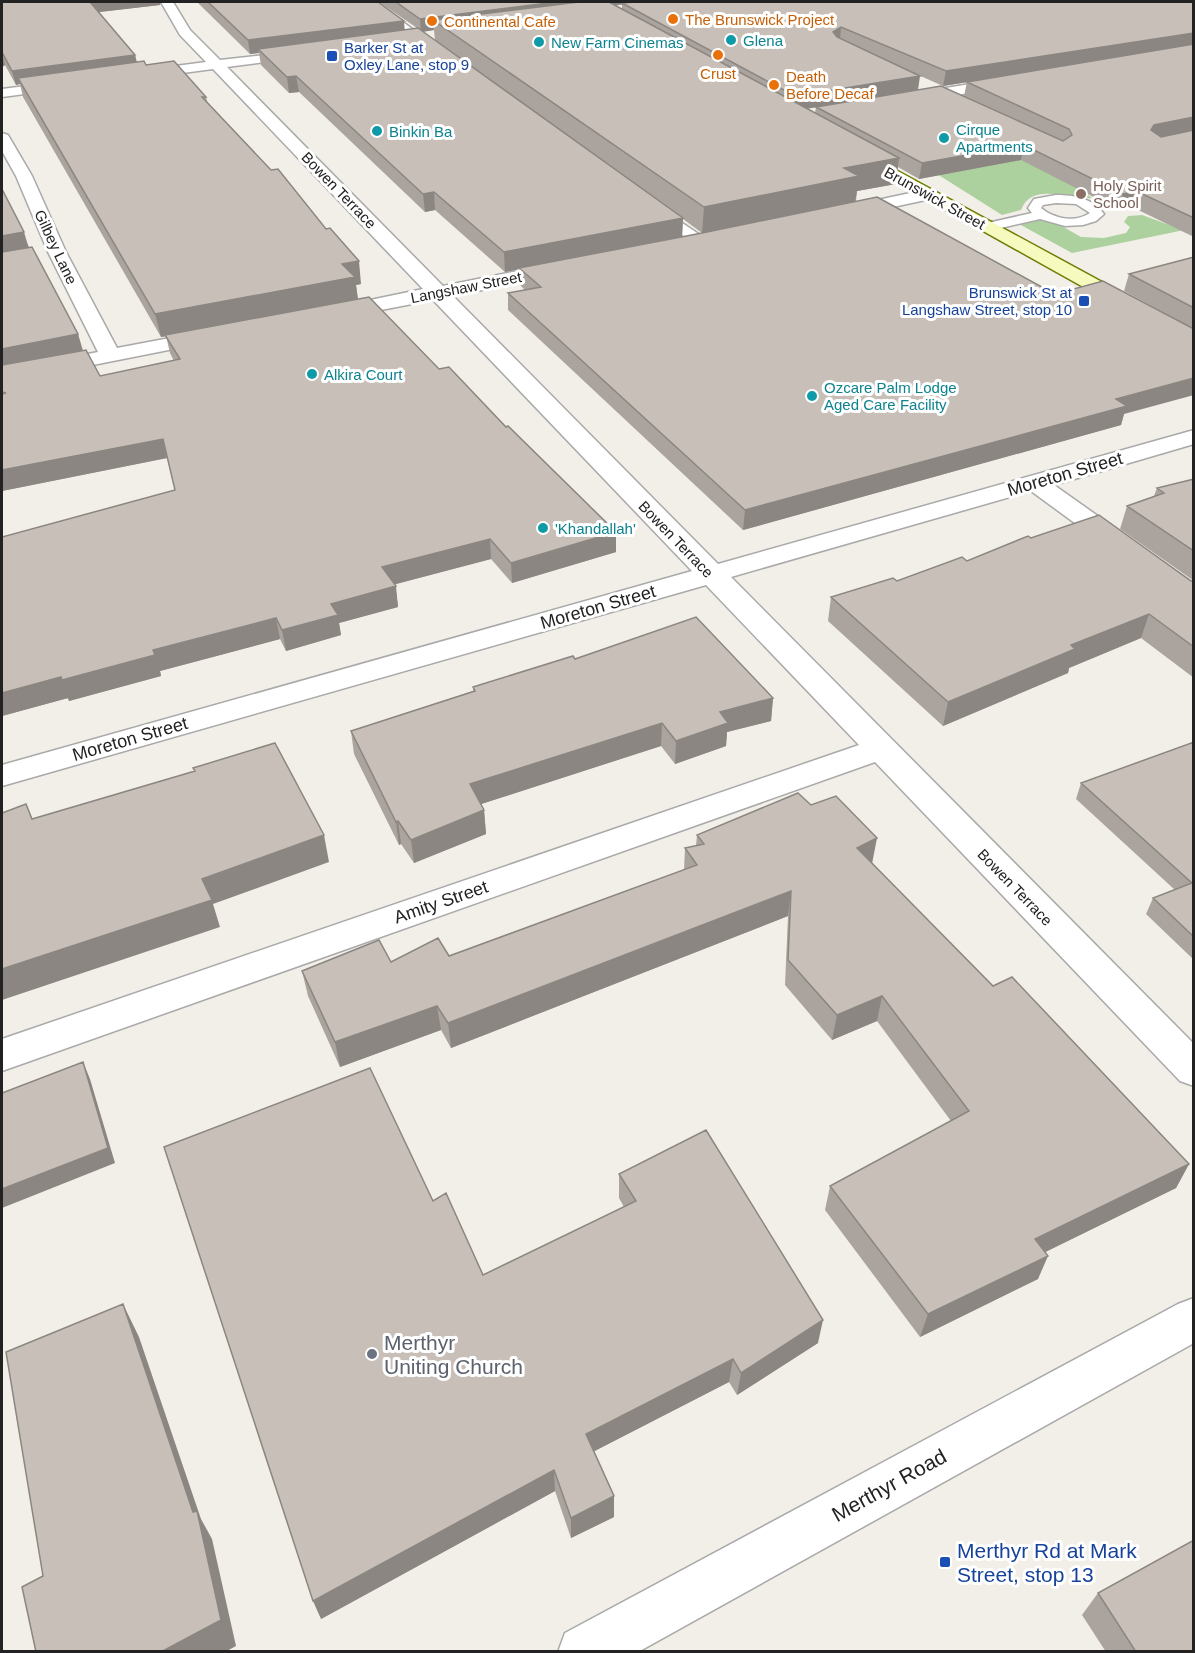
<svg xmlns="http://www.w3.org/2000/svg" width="1195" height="1653" viewBox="0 0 1195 1653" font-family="Arial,sans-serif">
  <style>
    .forest { fill: #add19e }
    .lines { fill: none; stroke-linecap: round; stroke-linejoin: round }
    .service-casing { stroke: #a9a9a9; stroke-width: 3 }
    .minor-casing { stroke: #a9a9a9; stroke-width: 3 }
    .tertiary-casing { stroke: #a9a9a9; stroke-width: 3 }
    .secondary-casing { stroke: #707d05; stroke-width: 3 }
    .service { fill: #fff; fill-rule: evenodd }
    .minor { fill: #fff; fill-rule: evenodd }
    .tertiary { fill: #fff; fill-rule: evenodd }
    .secondary { fill: #f7fabf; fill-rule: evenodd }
    .wall { fill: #aba49e; fill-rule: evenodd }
    .shaded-wall { fill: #8b8681 }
    .building { fill: #c7bfb8; stroke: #8b8681; stroke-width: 1.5 }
    .food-dot { fill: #e8710a; stroke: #fff; stroke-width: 2 }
    .culture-dot { fill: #0f9aa8; stroke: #fff; stroke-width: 2 }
    .transit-dot { fill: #1a4fb4; stroke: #fff; stroke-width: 2 }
    .education-dot { fill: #8d6e63; stroke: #fff; stroke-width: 2 }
    .worship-dot { fill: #6b7280; stroke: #fff; stroke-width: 2 }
    .labels { text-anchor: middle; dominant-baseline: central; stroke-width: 6; stroke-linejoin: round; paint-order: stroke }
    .far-food-label { font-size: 15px; fill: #c56008; stroke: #fff; text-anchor: start }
    .far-culture-label { font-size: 15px; fill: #0d838f; stroke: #fff; text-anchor: start }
    .far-transit-label { font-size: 15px; fill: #164399; stroke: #fff; text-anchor: start }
    .far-education-label { font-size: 15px; fill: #785e54; stroke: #fff; text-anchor: start }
    .far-street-label { font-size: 15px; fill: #222; stroke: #fff }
    .street-label { font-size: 18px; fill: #222; stroke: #fff }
    .near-worship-label { font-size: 21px; fill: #5b616d; stroke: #fff; text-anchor: start }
    .near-street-label { font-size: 21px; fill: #222; stroke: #fff }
    .near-transit-label { font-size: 21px; fill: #164399; stroke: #fff; text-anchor: start }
  </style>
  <rect width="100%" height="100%" fill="#f2efe9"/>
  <!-- forest -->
  <path class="forest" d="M1057,151L1081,190L1092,198C1069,200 1032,181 1021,210L1002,215L937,174Z
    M1142,215L1175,227L1194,228L1072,253L1019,224L1042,220L1060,225L1081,237L1104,238L1126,233L1130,227L1124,222L1128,216Z"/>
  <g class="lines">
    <!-- service casing -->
    <g class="service-casing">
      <path id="service" d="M367,2H376L439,49L430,51Z
        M1056,195C1075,195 1092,198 1104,214L1096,221L1083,225L1065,226L1040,219L988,231L981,227L983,224L1032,213L1028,208L1034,199ZM1056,203L1076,204L1090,213C1075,223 1054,219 1041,208L1043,205Z
        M657,206L706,239L708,242L706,245H696L652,213L651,210Z"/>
    </g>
    <!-- minor casing -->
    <g class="minor-casing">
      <path id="minor" d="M161,2H173L190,30L220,60L308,50L310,53L308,56L303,57L227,67L443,286L563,262L570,264L573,268L570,272L453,296L718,564L1194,430V444L1054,485L1194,584V605L1184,603L1031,491L731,577L1194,1044V1086L1180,1081L875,762L2,1071V1039L859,745L706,585L2,786V765L692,571L433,300L334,319L327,317L324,313L327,309L423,289L213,69L137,79L132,78L130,75L132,72L137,71L206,62L180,35Z
        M1008,78L1015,82L1013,85L908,104L900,99L908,94Z
        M65,81L72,85L70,88L2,97V89Z
        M2,133L8,135L32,176L66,252L117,348L212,330L219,332L222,336L219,340L2,383V371L98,352L48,252L16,176L2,151Z
        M929,189L935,190L938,194L935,198L846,217L840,216L837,212L840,208Z"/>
    </g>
    <!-- tertiary casing -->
    <g class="tertiary-casing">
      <path id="tertiary" d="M1194,1298V1343L638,1652H558L565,1633L1178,1304Z"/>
    </g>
    <!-- secondary casing -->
    <g class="secondary-casing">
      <path id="secondary" d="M857,149L1194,332V347L1187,345L851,157L849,154Z"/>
    </g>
    <!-- service -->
    <use href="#service" class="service"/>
    <!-- minor -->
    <use href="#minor" class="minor"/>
    <!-- tertiary -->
    <use href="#tertiary" class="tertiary"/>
    <!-- secondary -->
    <use href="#secondary" class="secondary"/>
  </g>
  <!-- wall -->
  <path class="wall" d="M2,2L160,5L99,12L135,55L137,62L146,65L206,97L208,104L361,284L356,285L358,299L616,552L512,583L491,559L395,584L398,607L339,623L341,635L286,651L280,639L160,671L161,676L69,701L68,698L2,716V537L175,490L167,458L2,491V189L29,247L78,334L83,350L100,376L174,361L170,353L166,336L161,337L23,97L20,84L16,85L5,65L2,67Z
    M197,2H378L405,30L417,28L379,2H1194V237L1132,207L1119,210L1021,160L919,179L898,167L896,184L857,191L856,201L1124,414L1121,425L743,530L508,310V293L525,290L520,285L519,269L505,272L435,210L425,212L299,92L289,93L261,65L259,53L250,54ZM622,4V9L615,5ZM434,30L435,41L422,32ZM898,66L943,86L967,82L964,96L918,90ZM816,107L815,113L807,108ZM683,219L702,233L682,237Z
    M1194,257V329L1124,291L1129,274Z
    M1194,479V581L1120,529L1127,506L1154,496L1157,488Z
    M1031,538L1194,581V678L1141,638L1069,668L1068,673L943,726L828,621L831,597L897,581L967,561Z
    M575,659L773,698L771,721L727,732L726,746L675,764L661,746L481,804L484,810L486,834L414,863L401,844L399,845L354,754L351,731L473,691V687Z
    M1194,742V960L1146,914L1153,898L1175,890L1076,799L1081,783Z
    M697,835L872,863L993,986L1189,1164L1176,1188L1045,1252L1038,1279L920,1337L825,1210L830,1186L951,1121L877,1021L832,1040L785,985L788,916L451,1048L441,1030L340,1067L308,996L302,971L449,956L684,870L685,848L696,846Z
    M619,1174L818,1343L737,1395L729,1382L594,1451L614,1496V1517L571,1538L555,1491L321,1619L433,1201L483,1275L624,1207L619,1198Z
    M1098,1593L1194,1652H1106L1082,1615Z"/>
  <!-- shaded-wall -->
  <path class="shaded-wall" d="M89,2H161L160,5L91,13Z
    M556,2H587L433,20L434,30L421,32L420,19Z
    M604,2H642L604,7Z
    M404,21L405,34L258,49L259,53L250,54L248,40Z
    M841,27L840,40L832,45L833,32Z
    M1194,33V46L943,86L946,71Z
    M2,53L5,65L2,67Z
    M135,55L138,69L18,78L20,84L16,85L12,71Z
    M296,76L299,92L289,93L287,77Z
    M920,76L918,90L794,111L795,96Z
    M1194,117V131L1151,140V130L1154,125Z
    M1024,145L1021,160L919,179L922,163Z
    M899,158L896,184L857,191L855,202L702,233L704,207L844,168Z
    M1136,191L1132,207L1119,210L1123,194Z
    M434,192L435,210L425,212L423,194Z
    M683,218L682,237L505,272L504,252Z
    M24,232L29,249L2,254V236Z
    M359,261L361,284L356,285L358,300L161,337L155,314L342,264Z
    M78,334L83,353L2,370V349Z
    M1194,378V395L1124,414L1121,425L743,530L745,510L1116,399Z
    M163,439L167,458L2,491V470Z
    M616,532V552L512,583L511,563Z
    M490,539L491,559L385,587L382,567Z
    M396,586L398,607L339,623L341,635L286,651L282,630L331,604Z
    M1149,614L1141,638L1069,668L1068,673L943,726L948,702L1071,645Z
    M276,618L280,639L160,671L161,676L69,701L62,680L153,650Z
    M61,677L68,698L2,716V693Z
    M773,698L771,721L727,732L726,746L675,764L676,741L720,712Z
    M662,723L661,746L472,807L470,784Z
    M484,810L486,834L414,863L411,840Z
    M398,821L401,844L399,845L396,822Z
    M324,835L329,862L213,904L220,927L2,1000V969L202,879Z
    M877,838L872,864L857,848Z
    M791,891L788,916L451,1048L448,1023Z
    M882,996L877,1021L832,1040L837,1015Z
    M437,1006L441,1030L340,1067L335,1042Z
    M83,1062L90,1079L115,1163L2,1208V1189Z
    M1189,1164L1176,1188L1025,1262L1035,1239Z
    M1048,1256L1038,1279L920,1337L928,1314Z
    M123,1304L139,1337L201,1519L212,1539L236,1646L225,1652H161L193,1512Z
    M823,1320L818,1343L737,1395L741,1373Z
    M733,1359L729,1382L587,1455L586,1434Z
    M554,1470L555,1491L321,1619L313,1601Z
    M614,1496V1517L571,1538V1518Z"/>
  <!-- building -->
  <path class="building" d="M2,2H90L135,55L12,71L2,52Z
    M208,2H378L404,21L248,40Z
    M396,2H556L420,19Z
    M579,2H609L899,158L844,168L859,176L704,207L433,20Z
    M636,2H1194V33L946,71L841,27L833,32L837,37L920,76L795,96L622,3Z
    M418,28L683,218L504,252L434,192L423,194L296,76L287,77L258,49Z
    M1194,44V117L1154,125L1151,130L1161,137L1194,130V218L1136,191L1123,194L1024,145L922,163L816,107L941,86L1063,141L1072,135L1069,129L967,82Z
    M144,61L146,65L174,61L206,97H202L271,170L278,169L326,229L330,228L359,261L342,264L355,277L155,314L18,78Z
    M2,189L24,232L2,236Z
    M877,197L1049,291L1054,290L1059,293L1103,281L1194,329V378L1116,399L1127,406L745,510L508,293L541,287L519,268L702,233Z
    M32,247L78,334L2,349V252Z
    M1194,257V308L1129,274Z
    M369,297L439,369L449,367L506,427L508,426L616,532L511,563L490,539L382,567L396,586L331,604L338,615L282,630L276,618L153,650L155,655L62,680L61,677L2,693V537L175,490L163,439L2,470V394L6,393L2,392V365L86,350L100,376L180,359L165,335Z
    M1194,479V551L1127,506L1164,493L1157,488Z
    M1099,515L1191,581H1194V647L1149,614L1071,645L1075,649L948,702L831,597L893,578L897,581L962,557L967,561L1028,536L1031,538Z
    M696,617L773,698L720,712L728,723L676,741L662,723L470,784L484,810L411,840L398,821L396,822L351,731L475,691L473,687L573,656L575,659Z
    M1194,742V937L1153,898L1192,883L1081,783Z
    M275,743L324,835L202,879L212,900L2,969V813L26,804L32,819L195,771L193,768Z
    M798,793L811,805L836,796L877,838L857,848L993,986L1012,977L1189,1164L1035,1239L1048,1256L928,1314L830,1186L969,1111L882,996L837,1015L788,960L791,891L448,1023L437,1006L335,1042L302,971L379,940L391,962L438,938L449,956L697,865L685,848L704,844L697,835Z
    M83,1062L108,1148L2,1189V1093Z
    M370,1068L433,1201L446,1193L483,1275L636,1201L619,1174L706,1130L823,1320L741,1373L733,1359L586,1434L614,1496L571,1518L554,1470L313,1601L164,1147Z
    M123,1304L193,1512L197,1511L221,1620L161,1652H36L22,1587L43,1576L6,1352Z
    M1194,1540V1652H1136L1098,1593Z"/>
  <!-- markers -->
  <g class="food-dot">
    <circle cx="673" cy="19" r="6"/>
    <circle cx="432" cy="21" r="6"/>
    <circle cx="718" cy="55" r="6"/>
    <circle cx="774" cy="85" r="6"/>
  </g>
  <g class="culture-dot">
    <circle cx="731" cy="40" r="6"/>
    <circle cx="539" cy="42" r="6"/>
    <circle cx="377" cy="131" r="6"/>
    <circle cx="944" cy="138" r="6"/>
    <circle cx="312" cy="374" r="6"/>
    <circle cx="812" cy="396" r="6"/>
    <circle cx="543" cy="528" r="6"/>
  </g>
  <g class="transit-dot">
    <rect x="326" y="50" width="12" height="12" rx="3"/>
    <rect x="1078" y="295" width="12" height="12" rx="3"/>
    <rect x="939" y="1556" width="12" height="12" rx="3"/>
  </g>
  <circle class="education-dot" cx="1081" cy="194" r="6"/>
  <circle class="worship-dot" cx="372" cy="1354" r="6"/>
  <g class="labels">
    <!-- far-food labels -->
    <g class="far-food-label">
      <text x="685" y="19">The Brunswick Project</text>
      <text x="444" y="21">Continental Cafe</text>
      <text x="718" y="73" text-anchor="middle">Crust</text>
      <text x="786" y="76">Death<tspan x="786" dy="17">Before Decaf</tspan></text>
    </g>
    <!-- far-culture labels -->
    <g class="far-culture-label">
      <text x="743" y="40">Glena</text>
      <text x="551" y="42">New Farm Cinemas</text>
      <text x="956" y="129">Cirque<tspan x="956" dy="17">Apartments</tspan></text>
      <text x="389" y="131">Binkin Ba</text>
      <text x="324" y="374">Alkira Court</text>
      <text x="824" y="387">Ozcare Palm Lodge<tspan x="824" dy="17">Aged Care Facility</tspan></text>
      <text x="555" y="528">'Khandallah'</text>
    </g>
    <!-- far-transit labels -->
    <g class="far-transit-label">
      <text x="344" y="47">Barker St at<tspan x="344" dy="17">Oxley Lane, stop 9</tspan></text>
      <text x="1072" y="292" text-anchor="end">Brunswick St at<tspan x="1072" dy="17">Langshaw Street, stop 10</tspan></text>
    </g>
    <!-- far-education labels -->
    <g class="far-education-label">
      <text x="1093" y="185">Holy Spirit<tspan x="1093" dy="17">School</tspan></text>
    </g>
    <!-- far-street labels -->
    <g class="far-street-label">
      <text transform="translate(339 190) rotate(46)">Bowen Terrace</text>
      <text transform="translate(935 198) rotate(29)">Brunswick Street</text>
      <text transform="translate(56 247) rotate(65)">Gilbey Lane</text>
      <text transform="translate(466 287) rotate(-11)">Langshaw Street</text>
      <text transform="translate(676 539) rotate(46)">Bowen Terrace</text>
      <text transform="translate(1015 887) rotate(46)">Bowen Terrace</text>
    </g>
    <!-- street labels -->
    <g class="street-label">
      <text transform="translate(1065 474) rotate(-16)">Moreton Street</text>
      <text transform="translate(598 607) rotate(-16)">Moreton Street</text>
      <text transform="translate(130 739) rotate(-16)">Moreton Street</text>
      <text transform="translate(441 902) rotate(-19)">Amity Street</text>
    </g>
    <!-- near-worship labels -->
    <g class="near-worship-label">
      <text x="384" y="1342">Merthyr<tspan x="384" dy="24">Uniting Church</tspan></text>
    </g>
    <!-- near-street labels -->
    <g class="near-street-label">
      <text transform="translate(889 1485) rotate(-29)">Merthyr Road</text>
    </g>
    <!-- near-transit labels -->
    <g class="near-transit-label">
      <text x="957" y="1550">Merthyr Rd at Mark<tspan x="957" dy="24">Street, stop 13</tspan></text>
    </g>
  </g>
  <!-- border -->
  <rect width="1195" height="1653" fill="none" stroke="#222222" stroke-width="6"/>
</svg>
